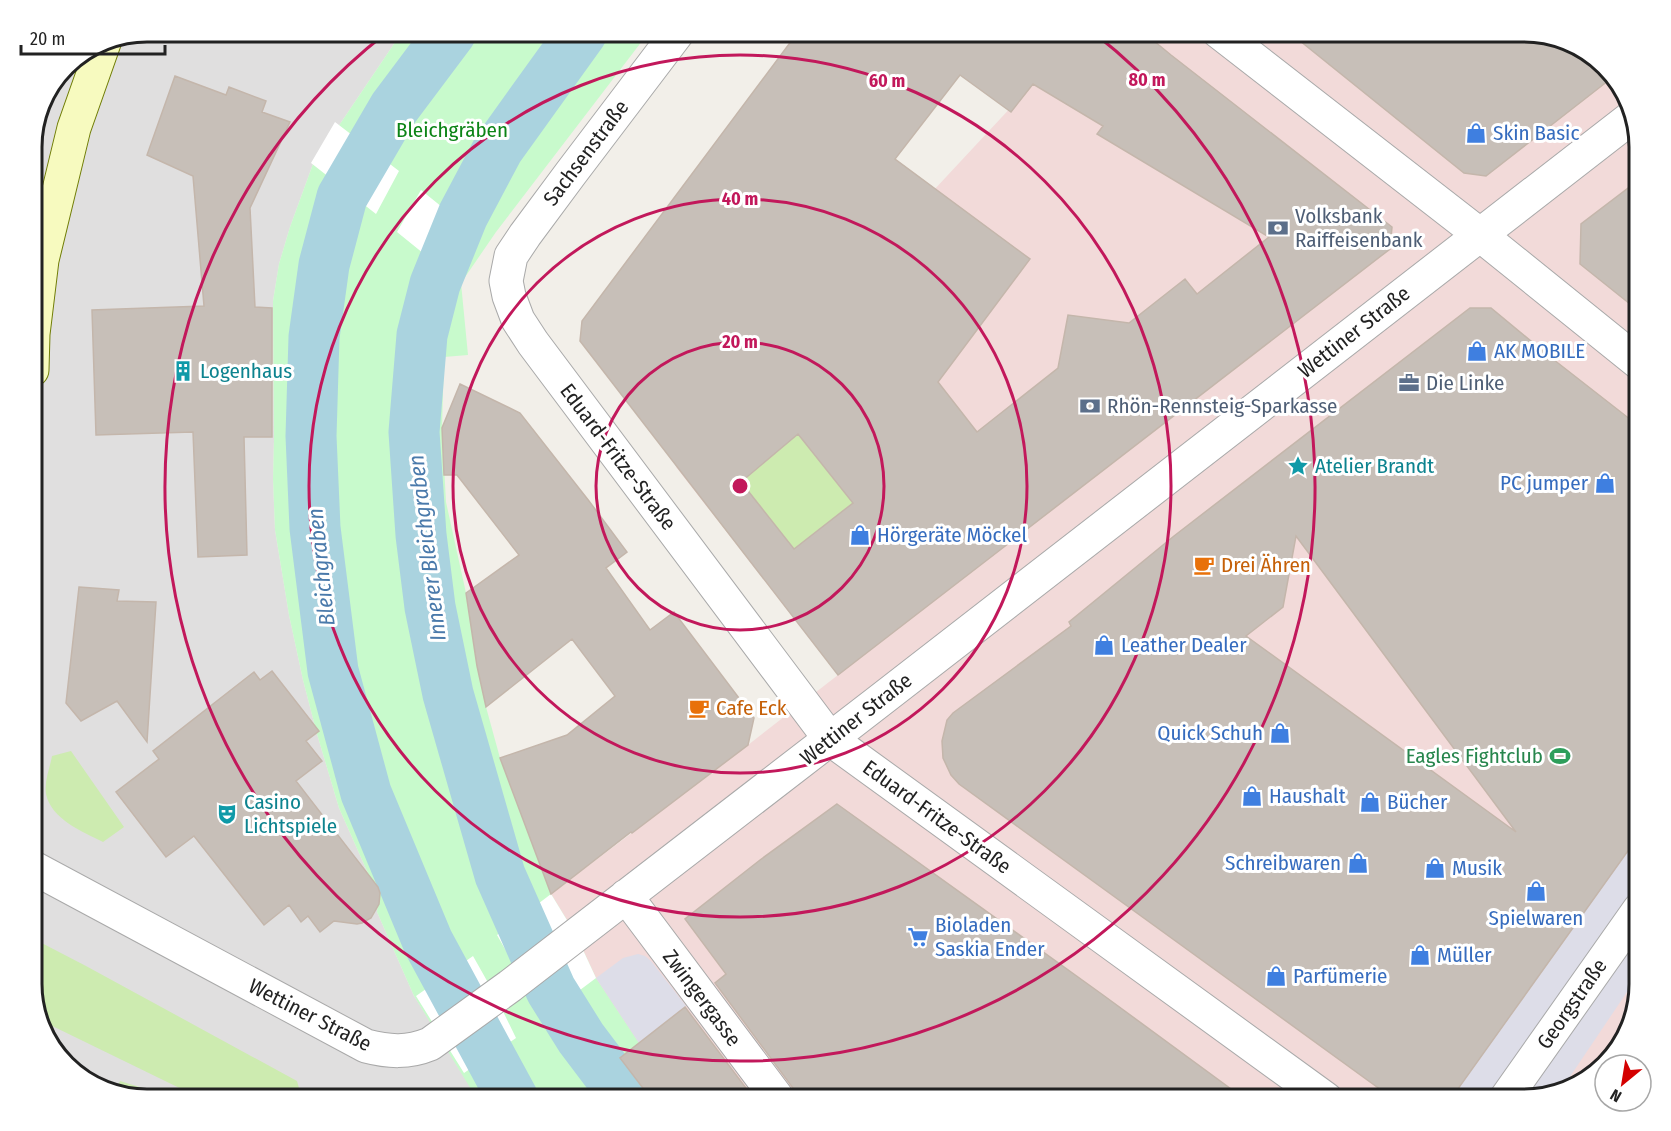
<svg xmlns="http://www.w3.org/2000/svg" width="1671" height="1131" viewBox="0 0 1671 1131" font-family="'Fira Sans Condensed',sans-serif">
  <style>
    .residential { fill: #e0dfdf }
    .commercial { fill: #f2dad9 }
    .grass { fill: #cdebb0 }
    .park { fill: #c8facc }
    .plaza { fill: #dddde8 }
    .pier { fill: #fff }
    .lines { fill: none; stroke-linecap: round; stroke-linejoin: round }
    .canal { stroke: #aad3df; stroke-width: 51 }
    .building { fill: #c7bfb8; stroke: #c4b6ab; stroke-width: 1.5; fill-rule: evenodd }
    .pedestrian-casing { stroke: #a9a9a9; stroke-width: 34 }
    .minor-casing { stroke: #a9a9a9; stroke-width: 35 }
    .secondary-casing { stroke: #707d05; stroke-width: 35 }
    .pedestrian { stroke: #fff; stroke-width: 32 }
    .minor { stroke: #fff; stroke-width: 33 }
    .secondary { stroke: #f7fabf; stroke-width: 33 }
    .ring { fill: none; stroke: #c2185b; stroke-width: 3 }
    .labels { text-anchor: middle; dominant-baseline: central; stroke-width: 6; stroke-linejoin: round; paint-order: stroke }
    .park-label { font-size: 21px; fill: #0c8416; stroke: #fff }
    .shop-label { font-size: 21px; fill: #366cbe; stroke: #fff; text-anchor: start }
    .street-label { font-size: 21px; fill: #222; stroke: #fff }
    .service-label { font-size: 21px; fill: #4e5e75; stroke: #fff; text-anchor: start }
    .culture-label { font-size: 21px; fill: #0d838f; stroke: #fff; text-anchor: start }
    .food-label { font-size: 21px; fill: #c56008; stroke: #fff; text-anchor: start }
    .leisure-label { font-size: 21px; fill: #27864d; stroke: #fff; text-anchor: end }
    .water-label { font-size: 22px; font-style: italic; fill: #4a7aab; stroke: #fff }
    .rim { fill: none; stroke: #222; stroke-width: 3 }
    .centre { fill: #c2185b; stroke: #fff; stroke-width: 3 }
    .ring-label { font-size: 18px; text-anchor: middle; font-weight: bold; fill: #c2185b; stroke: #fff; stroke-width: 6; stroke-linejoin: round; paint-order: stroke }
  </style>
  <rect width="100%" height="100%" fill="#f2efe9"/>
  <!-- residential -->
  <path class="residential" d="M147,32H402L313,164L290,227L279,264L273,301L274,439L273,479L275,530L289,615L303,680L317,734L339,808L371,880L378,902L377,912L414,996L479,1099H147L82,1080L47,1042L32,992V140L65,65L103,40Z"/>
  <!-- commercial -->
  <path class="commercial" d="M1081,32H1524L1589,51L1624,89L1639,146V985L1620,1049L1582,1084L1525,1099H652L576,935L551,894L748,745L838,675L676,467Z"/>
  <!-- grass -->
  <path class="grass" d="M809,425L821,463L860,512L794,549L745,555L707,506Z
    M71,751L124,827L103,842C83,832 51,819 46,794C44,781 50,768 52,756Z
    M32,938L86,966L297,1081L302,1099H202L40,1020L32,991Z
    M120,1081L159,1093L172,1099H147L116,1090Z"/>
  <!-- park -->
  <path class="park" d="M402,32H649L496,232L461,283L468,355L444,357L442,428L446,502L466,593L477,666L486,707L500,758L551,894L576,935L596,978L639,1043L652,1099H477L414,996L377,912L378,902L371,880L339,808L317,734L303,680L289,615L275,530L273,479L274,439L273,301L279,264L290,227L313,164Z"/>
  <!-- plaza -->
  <path class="plaza" d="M1639,832V985L1637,993L1629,989L1561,1090L1525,1099H1450Z
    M638,954L645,956L651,961L686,1006L639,1043L596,978L623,958Z"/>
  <!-- pier -->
  <path class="pier" d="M335,122L399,171L376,214L311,163Z
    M421,190L479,237L455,279L397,232Z
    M551,894L576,935L596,978L544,1017L497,935Z
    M473,956L495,995L516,1038L464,1073L416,996Z"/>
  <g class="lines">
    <!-- canal -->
    <path class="canal" d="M451,32L394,108L342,197L324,265L314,337L311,436L315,528L333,671L366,793L428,942L513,1099
      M582,32L498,149L463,215L435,284L422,335L414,432L421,535L430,607L448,694L500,875L551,990L581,1038L627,1099"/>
  </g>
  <!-- building -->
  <path class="building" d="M798,32H1143L1171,55L1392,227L1390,249L838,675L580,341L582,321ZM960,75L1011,112L1033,84L1103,126L1097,134L1269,237L1197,294L1185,279L1129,323L1068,315L1058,368L977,432L938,382L1030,259L895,159ZM798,434L853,503L794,549L741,482Z
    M1289,32H1524L1589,51L1613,77L1486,176L1464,173Z
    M175,76L226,95L229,87L266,101L262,112L290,122L250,208L255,307L272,308V437H244L247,555L198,557L193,432L96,435L92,310L204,306L193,176L147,155Z
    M1640,179V312L1580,264L1581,224Z
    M1470,308H1491L1549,356L1640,427V834L1450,1100H1395L959,784L951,775L943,758L942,741L947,720L953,713L1071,626L1069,622L1174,536ZM1296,536L1516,832L1246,636L1283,607Z
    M460,384L520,413L589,501L627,552L606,568L650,630L674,612L754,718L748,745L632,833L631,832L551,894L500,758L567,735L615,696L572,639L486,707L477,666L466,593L519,555L457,475H444L442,428Z
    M79,587L119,590L117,601L156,602L147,742L117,701L81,721L66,703Z
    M272,671L319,731L306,741L322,761L296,781L378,887L380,893L379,904L371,918L362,923L357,924L334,921L320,932L308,916L301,922L289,905L264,925L194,836L166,857L116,792L159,759L153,751L254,672L260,680Z
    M837,804L1103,995L1246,1100H796L793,1088L715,983L726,974L685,919L760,860Z
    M685,1007L755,1100H652L620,1058Z"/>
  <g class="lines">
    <!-- pedestrian casing -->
    <g class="pedestrian-casing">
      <path id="pedestrian" d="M1505,1099L1639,909"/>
    </g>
    <!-- minor casing -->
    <g class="minor-casing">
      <path id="minor" d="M678,32L571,173L525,235L511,256L506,281L509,296L518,320L533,343L830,739L1326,1099
        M1219,32L1479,234L1639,363
        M32,867L366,1046C389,1052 408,1053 430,1044L510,986L878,702L1632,117
        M626,896L778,1099"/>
    </g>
    <!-- secondary casing -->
    <g class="secondary-casing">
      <path id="secondary" d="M32,370L33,334L42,260L74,128L105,40"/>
    </g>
    <!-- pedestrian -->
    <use href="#pedestrian" class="pedestrian"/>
    <!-- minor -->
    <use href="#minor" class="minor"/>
    <!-- secondary -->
    <use href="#secondary" class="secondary"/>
  </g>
  <!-- distance rings -->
  <g class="ring">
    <circle cx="740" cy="486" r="144"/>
    <circle cx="740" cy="486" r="287"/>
    <circle cx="740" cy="486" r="431"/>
    <path d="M1094 33A575 575 0 1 1 386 33"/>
  </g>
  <!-- icons -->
  <defs>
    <g id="shop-bare" transform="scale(1.62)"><path d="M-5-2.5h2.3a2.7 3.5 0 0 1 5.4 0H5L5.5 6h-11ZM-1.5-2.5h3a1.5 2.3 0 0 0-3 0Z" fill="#3f7fe0" stroke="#fff" stroke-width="2.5" paint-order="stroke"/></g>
    <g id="bank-bare" transform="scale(1.62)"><path d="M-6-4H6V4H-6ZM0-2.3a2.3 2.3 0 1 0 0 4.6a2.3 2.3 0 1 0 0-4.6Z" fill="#5c6f8a" stroke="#fff" stroke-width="2.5" paint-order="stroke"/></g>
    <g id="building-bare" transform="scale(1.62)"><path d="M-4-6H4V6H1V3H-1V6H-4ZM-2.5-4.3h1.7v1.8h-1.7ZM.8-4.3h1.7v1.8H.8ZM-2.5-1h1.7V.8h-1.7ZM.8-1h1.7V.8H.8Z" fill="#0f9aa8" stroke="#fff" stroke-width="2.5" paint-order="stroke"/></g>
    <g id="office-bare" transform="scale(1.62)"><path d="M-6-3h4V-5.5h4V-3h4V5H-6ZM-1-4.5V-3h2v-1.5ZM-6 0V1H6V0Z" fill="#5c6f8a" stroke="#fff" stroke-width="2.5" paint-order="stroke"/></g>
    <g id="sight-bare" transform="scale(1.62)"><path d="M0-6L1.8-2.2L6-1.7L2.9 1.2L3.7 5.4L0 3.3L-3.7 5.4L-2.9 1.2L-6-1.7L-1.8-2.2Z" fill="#0f9aa8" stroke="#fff" stroke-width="2.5" paint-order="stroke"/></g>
    <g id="cafe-bare" transform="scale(1.62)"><path d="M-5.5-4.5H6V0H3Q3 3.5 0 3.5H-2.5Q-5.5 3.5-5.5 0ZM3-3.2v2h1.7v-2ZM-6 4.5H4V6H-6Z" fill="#e8710a" stroke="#fff" stroke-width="2.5" paint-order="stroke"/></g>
    <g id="stadium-bare" transform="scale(1.62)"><path d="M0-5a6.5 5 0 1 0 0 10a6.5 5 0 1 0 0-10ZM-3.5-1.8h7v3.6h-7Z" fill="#2e9e5b" stroke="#fff" stroke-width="2.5" paint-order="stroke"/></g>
    <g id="theatre-bare" transform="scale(1.62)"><path d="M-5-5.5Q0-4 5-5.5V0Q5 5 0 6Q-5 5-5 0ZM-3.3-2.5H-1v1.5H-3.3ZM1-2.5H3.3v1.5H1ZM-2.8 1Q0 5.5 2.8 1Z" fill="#0f9aa8" stroke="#fff" stroke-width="2.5" paint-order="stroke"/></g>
    <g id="supermarket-bare" transform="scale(1.62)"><path d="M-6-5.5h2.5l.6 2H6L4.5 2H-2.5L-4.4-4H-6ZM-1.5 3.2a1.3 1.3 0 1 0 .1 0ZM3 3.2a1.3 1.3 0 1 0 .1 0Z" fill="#3f7fe0" stroke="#fff" stroke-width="2.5" paint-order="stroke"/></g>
  </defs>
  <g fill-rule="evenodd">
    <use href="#shop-bare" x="1476" y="133"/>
    <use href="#bank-bare" x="1278" y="228"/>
    <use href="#shop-bare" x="1477" y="351"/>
    <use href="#building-bare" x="183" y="371"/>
    <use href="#office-bare" x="1409" y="383"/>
    <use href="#bank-bare" x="1090" y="406"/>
    <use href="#sight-bare" x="1298" y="466"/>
    <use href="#shop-bare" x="1605" y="483"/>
    <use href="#shop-bare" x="860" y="535"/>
    <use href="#cafe-bare" x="1204" y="565"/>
    <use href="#shop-bare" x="1104" y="645"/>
    <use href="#cafe-bare" x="699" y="708"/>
    <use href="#shop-bare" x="1280" y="733"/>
    <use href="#stadium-bare" x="1560" y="756"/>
    <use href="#shop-bare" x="1252" y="796"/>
    <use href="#shop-bare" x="1370" y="802"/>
    <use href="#theatre-bare" x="227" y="814"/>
    <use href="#shop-bare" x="1358" y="863"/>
    <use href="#shop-bare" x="1435" y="868"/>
    <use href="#shop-bare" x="1536" y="891"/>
    <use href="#supermarket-bare" x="918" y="937"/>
    <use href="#shop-bare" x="1420" y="955"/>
    <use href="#shop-bare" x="1276" y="976"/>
  </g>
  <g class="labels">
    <!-- park labels -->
    <g class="park-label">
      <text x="452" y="130">Bleichgräben</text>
    </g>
    <!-- shop labels -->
    <g class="shop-label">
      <text x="1493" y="133">Skin Basic</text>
      <text x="1494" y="351">AK MOBILE</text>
      <text x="1588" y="483" text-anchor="end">PC jumper</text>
      <text x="877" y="535">Hörgeräte Möckel</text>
      <text x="1121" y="645">Leather Dealer</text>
      <text x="1263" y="733" text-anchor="end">Quick Schuh</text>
      <text x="1269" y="796">Haushalt</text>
      <text x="1387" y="802">Bücher</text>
      <text x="1341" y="863" text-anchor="end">Schreibwaren</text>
      <text x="1452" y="868">Musik</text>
      <text x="1536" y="918" text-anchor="middle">Spielwaren</text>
      <text x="935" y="925">Bioladen<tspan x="935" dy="24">Saskia Ender</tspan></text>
      <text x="1437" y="955">Müller</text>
      <text x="1293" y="976">Parfümerie</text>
    </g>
    <!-- street labels -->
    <g class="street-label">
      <text transform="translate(586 153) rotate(-53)">Sachsenstraße</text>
      <text transform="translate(1354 332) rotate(-38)">Wettiner Straße</text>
      <text transform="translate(618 457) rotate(53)">Eduard-Fritze-Straße</text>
      <text transform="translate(856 719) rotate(-38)">Wettiner Straße</text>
      <text transform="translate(937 817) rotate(36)">Eduard-Fritze-Straße</text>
      <text transform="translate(702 998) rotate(53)">Zwingergasse</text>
      <text transform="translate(1572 1004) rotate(-55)">Georgstraße</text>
      <text transform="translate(310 1015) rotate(27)">Wettiner Straße</text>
    </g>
    <!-- service labels -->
    <g class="service-label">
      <text x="1295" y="216">Volksbank<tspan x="1295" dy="24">Raiffeisenbank</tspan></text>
      <text x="1426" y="383">Die Linke</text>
      <text x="1107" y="406">Rhön-Rennsteig-Sparkasse</text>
    </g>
    <!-- culture labels -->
    <g class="culture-label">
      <text x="200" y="371">Logenhaus</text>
      <text x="1315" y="466">Atelier Brandt</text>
      <text x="244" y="802">Casino<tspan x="244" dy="24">Lichtspiele</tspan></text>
    </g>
    <!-- food labels -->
    <g class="food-label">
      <text x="1221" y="565">Drei Ähren</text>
      <text x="716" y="708">Cafe Eck</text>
    </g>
    <!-- leisure labels -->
    <g class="leisure-label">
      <text x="1543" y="756">Eagles Fightclub</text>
    </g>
    <!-- water labels -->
    <g class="water-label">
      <text transform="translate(427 548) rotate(-97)">Innerer Bleichgraben</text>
      <text transform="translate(321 567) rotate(-96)">Bleichgraben</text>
    </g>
  </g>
  <!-- crop -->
  <path d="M0 0H1671V1131H0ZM147 42H1524A105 105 0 0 1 1629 147V984A105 105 0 0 1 1524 1089H147A105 105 0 0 1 42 984V147A105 105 0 0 1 147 42Z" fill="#fff" fill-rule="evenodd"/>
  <path class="rim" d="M147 42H1524A105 105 0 0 1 1629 147V984A105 105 0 0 1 1524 1089H147A105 105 0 0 1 42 984V147A105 105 0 0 1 147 42Z"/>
  <circle cx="740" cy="486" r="9" class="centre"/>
  <g class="ring-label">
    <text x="1147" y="86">80 m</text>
    <text x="887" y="87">60 m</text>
    <text x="740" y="205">40 m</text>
    <text x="740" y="348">20 m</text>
  </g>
  <!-- north arrow -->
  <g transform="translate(1623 1083) rotate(210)"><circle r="28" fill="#ffffff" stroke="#a7a7a7" stroke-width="1.5"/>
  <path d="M0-4.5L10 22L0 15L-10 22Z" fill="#d40000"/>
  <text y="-9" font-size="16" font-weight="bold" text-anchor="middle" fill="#222222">N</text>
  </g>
  <!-- scale -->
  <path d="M21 45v9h144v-9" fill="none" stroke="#222222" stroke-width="3"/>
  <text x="30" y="45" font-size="18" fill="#222222" stroke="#ffffff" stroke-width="4.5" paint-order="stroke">20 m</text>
</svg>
